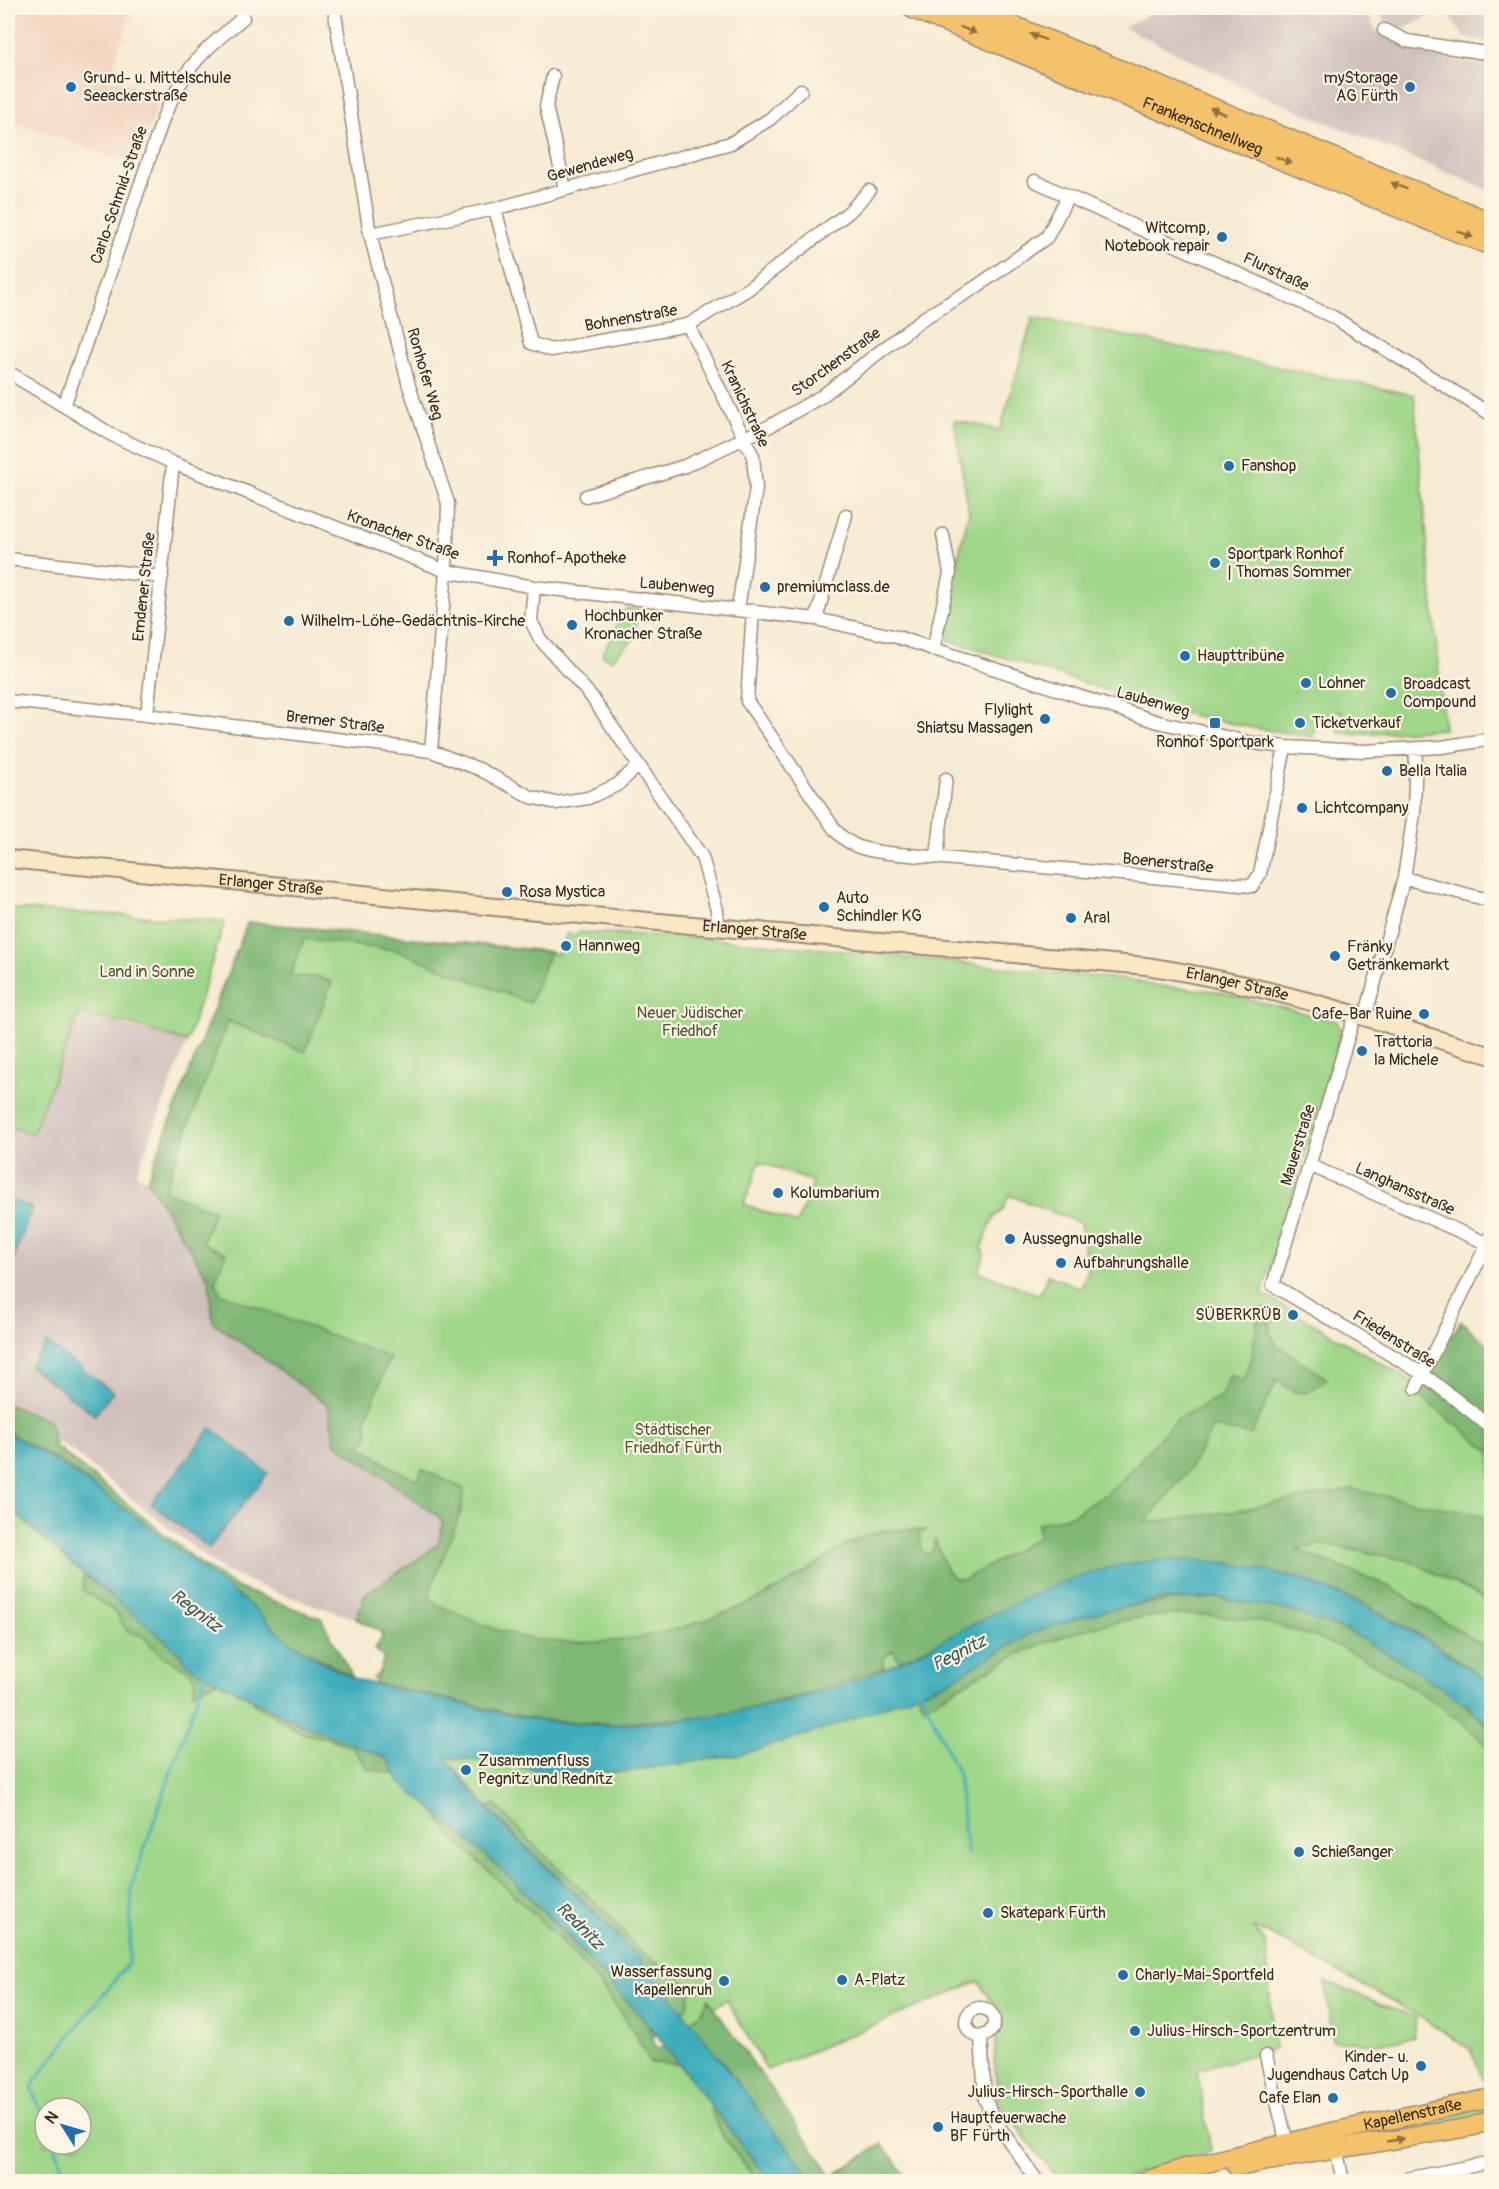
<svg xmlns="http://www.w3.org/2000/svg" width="1499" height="2189" viewBox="0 0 1499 2189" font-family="Pangolin,sans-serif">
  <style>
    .built { fill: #f3d4bf }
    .industrial { fill: #cfc0bb }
    .green { fill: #9fd688; stroke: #6d8053; stroke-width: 1.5; fill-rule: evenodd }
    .forest { fill: #7fb774; stroke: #5d7049; stroke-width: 1.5 }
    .water { fill: #3eadbc; stroke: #3c6c6d; stroke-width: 1.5 }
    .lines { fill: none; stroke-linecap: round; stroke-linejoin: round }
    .stream { stroke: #3eadbc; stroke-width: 3 }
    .street-casing { stroke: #998a78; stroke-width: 15 }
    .secondary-casing { stroke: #998a78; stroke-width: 20 }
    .primary-casing { stroke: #998a78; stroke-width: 21 }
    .highway-casing { stroke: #998a78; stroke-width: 24 }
    .street { stroke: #fff; stroke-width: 12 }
    .secondary { stroke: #fbe7c3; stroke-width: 16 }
    .primary { stroke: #f4c26a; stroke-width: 18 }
    .highway { stroke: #f4c26a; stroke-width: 21 }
    .oneway { fill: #8e6e40 }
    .poi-dot { fill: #1f6fb2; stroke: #fcf5e5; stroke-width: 2 }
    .labels { text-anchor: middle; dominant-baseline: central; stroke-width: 4.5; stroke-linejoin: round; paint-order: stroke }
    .poi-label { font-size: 16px; fill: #3b2a1e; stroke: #fcf5e5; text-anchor: start }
    .street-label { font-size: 16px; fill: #3b2a1e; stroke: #fcf5e5 }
    .park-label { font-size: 16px; fill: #545538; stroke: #fcf5e5 }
    .water-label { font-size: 18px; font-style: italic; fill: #3c5e5d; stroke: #fcf5e5 }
  </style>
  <rect width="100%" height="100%" fill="#fcf5e5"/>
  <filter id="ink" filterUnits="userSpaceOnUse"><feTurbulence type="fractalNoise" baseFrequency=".0167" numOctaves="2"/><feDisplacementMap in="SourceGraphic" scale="12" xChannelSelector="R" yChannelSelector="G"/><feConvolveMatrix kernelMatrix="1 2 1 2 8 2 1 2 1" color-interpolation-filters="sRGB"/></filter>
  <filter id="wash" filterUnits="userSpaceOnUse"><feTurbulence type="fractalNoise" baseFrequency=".008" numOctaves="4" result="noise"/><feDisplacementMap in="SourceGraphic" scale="24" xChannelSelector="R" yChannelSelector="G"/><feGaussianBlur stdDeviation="1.35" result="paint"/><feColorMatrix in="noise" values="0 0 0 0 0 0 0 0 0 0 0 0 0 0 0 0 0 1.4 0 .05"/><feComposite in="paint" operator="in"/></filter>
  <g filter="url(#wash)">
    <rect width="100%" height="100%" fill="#f7ead2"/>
    <!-- built -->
    <path class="built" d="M8,8H134L109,77L161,97L135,166L8,119Z"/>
    <!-- industrial -->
    <path class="industrial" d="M1162,8H1364L1376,31L1403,42L1448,60L1491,65V191L1254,92L1124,27Z
      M1376,8H1491V43L1464,37L1444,9L1405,28L1385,22Z
      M79,1013L187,1042L136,1174L147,1180L209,1280L213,1322L328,1405L335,1443L438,1516L443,1523L439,1542L426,1554L365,1594L356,1619L270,1590L222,1570L65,1446L8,1412V1125L32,1134Z"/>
    <!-- green -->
    <path class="green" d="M1033,317L1414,395L1444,729L1353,734L1338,732L1342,712L1338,711L1320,724H1316L1313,737L1253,728L1169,710L939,637L969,512L954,420L1000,430Z
      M626,608L638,609L634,639L611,660L602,655Z
      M8,909L225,921L187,1042L133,1025L79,1013L32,1135L8,1125Z
      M248,922L547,951L557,955L567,933L575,936L577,932L679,936L832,950L1138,981L1149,985L1215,991L1336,1021L1342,1031L1262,1294L1422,1387L1491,1442V2078L1484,2081L1470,2049L1417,2015L1270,1934L1253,1928L1266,1942L1274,2049L1197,2070L1211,2151L1140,2172L1121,2181H1060L998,2103L994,2059L999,2013L979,1981L767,2070L726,1999L692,2026L650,1972L584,1900L516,1839L445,1758L503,1763L545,1772H624L739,1755L824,1729L806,1695L720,1716L612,1724L539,1720L420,1694L372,1679L384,1666L381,1632L356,1619L365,1594L426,1554L439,1542L443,1524L438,1516L353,1446L385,1360L218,1296L202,1244L147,1180ZM760,1162L813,1182L797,1224L744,1204ZM1009,1195L1080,1223L1088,1271L1081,1288L1048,1275L1039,1295L978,1271L984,1256L982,1247L994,1217L1002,1211Z
      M8,1507L73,1565L171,1645L387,1758L566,1934L647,2023L655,2035L643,2047L650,2063L679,2064L712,2107L724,2138L757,2181H8ZM45,2108H81V2144H45Z
      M1325,1981L1416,2018L1414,2037L1375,2044L1332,2041Z
      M1491,2105V2114L1365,2139L1349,2138Z"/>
    <!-- forest -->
    <path class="forest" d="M248,922L550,952L530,1003L395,950L304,939L290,976L319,977L332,982L305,1052L228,1021L164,1191L214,1211L202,1243L226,1253L215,1281L220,1293L390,1358L366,1419L368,1437L361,1446L394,1469L418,1480L422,1469L464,1489L461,1511L430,1592L432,1600L438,1605C465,1617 494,1631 523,1637C610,1655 707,1627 783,1586C813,1570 841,1542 874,1533C891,1528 910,1530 928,1530L919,1533L922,1551L926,1554L932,1552L935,1540L947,1571L955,1579H965L1039,1537L1037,1524L1070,1516L1097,1500L1117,1485L1177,1419L1221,1396L1230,1375L1244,1380L1252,1357L1259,1308L1266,1307L1271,1312L1269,1332L1276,1344L1327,1379C1303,1397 1301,1398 1277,1380L1251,1435L1213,1427L1191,1467L1145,1523L1233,1511L1352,1489L1479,1515L1491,1527V1602L1411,1561L1322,1544L1297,1550L1388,1586L1490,1650L1491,1647V1684L1436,1644L1365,1604L1301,1579L1230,1563L1152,1561L1082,1576L899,1661L893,1650L882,1659L884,1667L807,1694L720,1716L612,1724L539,1720L375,1683L384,1658L375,1649L384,1633L356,1619L365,1594L426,1554L439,1542L443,1523L438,1516L335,1443L328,1405L213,1322L209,1280L147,1180Z
      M1461,1321L1488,1345L1491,1344V1452L1416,1393Z
      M8,1405L49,1420L55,1446L204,1566L236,1587L321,1618L353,1678L286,1639L252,1607L64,1464L8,1433Z
      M83,1577L88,1578L171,1645L193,1669L218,1681L193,1692L196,1679L188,1670L162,1656L142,1636L127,1631L116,1613L83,1590Z
      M1218,1598C1241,1602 1264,1604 1286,1610C1361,1629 1437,1675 1491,1729V1751C1471,1728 1447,1711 1422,1694C1305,1611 1174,1591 1040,1645C1000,1661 962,1686 924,1707L918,1694C960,1677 995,1647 1035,1631C1094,1608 1156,1600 1218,1598Z
      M251,1695L387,1757L395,1774L368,1769L354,1749L331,1739L302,1733L254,1704Z
      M495,1804L534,1845L609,1915L639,1951L691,1986L688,2006L682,2014C652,1974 619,1935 583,1900C551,1869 517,1841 488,1807Z
      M442,1816L507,1874L647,2022L655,2048L666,2046L679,2064L650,2063C610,1976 528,1910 460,1844L439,1820Z
      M708,1999L832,2176L882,2144L910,2181H813L689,2022L702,2012Z
      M712,2107L770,2181H757L724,2138L710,2110Z"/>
    <!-- water -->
    <path class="water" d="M8,1199L32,1208L8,1273Z
      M47,1343L113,1392L95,1415L29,1366Z
      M211,1428L268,1473L209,1548L151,1504Z
      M8,1433C93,1480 170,1543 247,1603C260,1613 271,1626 283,1636C300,1650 334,1670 354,1678C381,1688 413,1692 441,1699C473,1706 505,1715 537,1720C637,1735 781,1711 874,1673C966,1635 1051,1569 1153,1561C1282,1552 1391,1612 1491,1684V1729L1471,1708L1404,1663L1348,1631L1287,1610L1218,1598L1157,1600L1092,1614L1034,1632L943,1684L825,1729L739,1755L624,1772H545L503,1763L446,1758C495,1828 567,1882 626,1945C694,2019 751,2103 813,2181H770L647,2023L566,1934L507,1874L400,1782L387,1758L296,1722L193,1669L171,1645L73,1565L8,1507Z"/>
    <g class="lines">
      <!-- stream -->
      <path class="stream" d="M1301,1580L1304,1575
        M921,1692L958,1774L967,1853
        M45,2122L32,2089L36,2079L129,1962L132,1884L206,1672
        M54,2144L68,2182"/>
    </g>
  </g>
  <g filter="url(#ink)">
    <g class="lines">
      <!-- street casing -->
      <g class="street-casing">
        <path id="street" d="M334,8L370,234L409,386L448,503L446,571L431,751
          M1384,30L1407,41L1492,54
          M553,76L546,106L565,189
          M1035,181L1333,317L1492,415
          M495,209L531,343L551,350L688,325L748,289L849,212L869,191
          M370,234L495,209L731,143L770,119L801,90
          M688,325L753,456L756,488L738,609
          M8,372L112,435L173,463L446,571L534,587L816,619L897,637L1158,722L1253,743L1285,747L1363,751L1442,747L1492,739
          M64,406L164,116C186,66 201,52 243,18L238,8
          M586,496L685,466L770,426L822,396L924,318L976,287L1047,237L1067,198
          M8,559L162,577
          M534,587L531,621L540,639L591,696L702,857L717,910L718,926
          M753,610L747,701L835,830C851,848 866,850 888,853L1252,886L1260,874L1285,747
          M816,619L846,515
          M933,650L950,573L943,535
          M8,701L147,715L431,751L479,769L531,797L556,803L588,798L617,785L638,766
          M147,715L173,463
          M937,857L946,779
          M1404,878L1492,901
          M1355,1014L1273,1285L1423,1374L1492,1428
          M1365,1017L1404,878L1414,813L1416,749
          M1309,1165L1486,1243
          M1416,1388L1492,1234
          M966 2022a14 14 0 1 1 28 0a14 14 0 1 1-28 0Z
          M981,2037L985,2099L995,2121L1038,2182
          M1266,2056L1288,2148
          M1335,2142L1343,2182
          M1391,2182L1492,2162"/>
      </g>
      <!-- secondary casing -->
      <g class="secondary-casing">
        <g id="secondary">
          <path id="s1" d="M8,859L526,910L1146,966C1265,984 1378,1021 1492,1056"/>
        </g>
      </g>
      <!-- primary casing -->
      <g class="primary-casing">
        <g id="primary">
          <path d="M1237,2167C1314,2151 1392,2141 1470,2127L1492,2120"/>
          <path id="s2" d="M1143,2182L1182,2169L1332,2132L1492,2098"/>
        </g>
      </g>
      <!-- highway casing -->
      <g class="highway-casing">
        <g id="highway">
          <path id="s3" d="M914,8L1492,245"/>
          <path d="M967,8L1492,224"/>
        </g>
      </g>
      <!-- street -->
      <use href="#street" class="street"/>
      <!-- secondary -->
      <use href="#secondary" class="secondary"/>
      <!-- primary -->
      <use href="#primary" class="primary"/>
      <!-- highway -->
      <use href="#highway" class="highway"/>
    </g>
    <!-- one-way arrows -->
    <defs><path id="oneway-solid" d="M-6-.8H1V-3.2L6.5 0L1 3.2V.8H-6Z" transform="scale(1.5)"/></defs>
    <g class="oneway">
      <use href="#oneway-solid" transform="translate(968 30) rotate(22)"/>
      <use href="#oneway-solid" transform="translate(1038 37) rotate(-158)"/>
      <use href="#oneway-solid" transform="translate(1218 111) rotate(-158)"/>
      <use href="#oneway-solid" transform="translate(1284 160) rotate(22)"/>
      <use href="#oneway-solid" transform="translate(1399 186) rotate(-158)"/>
      <use href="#oneway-solid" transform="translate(1465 234) rotate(22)"/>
      <use href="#oneway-solid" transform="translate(1395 2140) rotate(-10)"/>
    </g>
  </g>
  <!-- markers -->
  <g class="poi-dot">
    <circle cx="71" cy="87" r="6"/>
    <circle cx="1410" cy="87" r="6"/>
    <circle cx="1222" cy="237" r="6"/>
    <circle cx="1229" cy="466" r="6"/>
    <path d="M492 549h6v6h6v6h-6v6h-6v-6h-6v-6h6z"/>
    <circle cx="1215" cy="563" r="6"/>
    <circle cx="765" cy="587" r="6"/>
    <circle cx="289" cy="621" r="6"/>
    <circle cx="572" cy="625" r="6"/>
    <circle cx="1185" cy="656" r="6"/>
    <circle cx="1306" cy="683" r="6"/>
    <circle cx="1391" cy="693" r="6"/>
    <circle cx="1045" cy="719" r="6"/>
    <rect x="1209" y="717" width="12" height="12" rx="3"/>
    <circle cx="1300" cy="723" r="6"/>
    <circle cx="1387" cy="771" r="6"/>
    <circle cx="1302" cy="808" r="6"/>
    <circle cx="507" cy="892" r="6"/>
    <circle cx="824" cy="907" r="6"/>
    <circle cx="1071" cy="918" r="6"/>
    <circle cx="566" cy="946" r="6"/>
    <circle cx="1335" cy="956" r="6"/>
    <circle cx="1424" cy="1014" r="6"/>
    <circle cx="1362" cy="1051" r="6"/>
    <circle cx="778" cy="1193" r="6"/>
    <circle cx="1010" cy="1239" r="6"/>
    <circle cx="1061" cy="1263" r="6"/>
    <circle cx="1293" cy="1315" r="6"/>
    <circle cx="466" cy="1770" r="6"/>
    <circle cx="1299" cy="1852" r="6"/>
    <circle cx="988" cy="1913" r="6"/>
    <circle cx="1123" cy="1975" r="6"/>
    <circle cx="842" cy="1980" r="6"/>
    <circle cx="724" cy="1981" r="6"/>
    <circle cx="1135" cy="2031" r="6"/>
    <circle cx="1421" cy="2066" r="6"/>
    <circle cx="1140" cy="2092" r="6"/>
    <circle cx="1333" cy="2098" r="6"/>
    <circle cx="938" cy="2127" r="6"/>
  </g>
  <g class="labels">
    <!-- poi labels -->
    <g class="poi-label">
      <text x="83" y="78">Grund- u. Mittelschule<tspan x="83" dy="18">Seeackerstraße</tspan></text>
      <text x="1398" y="78" text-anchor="end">myStorage<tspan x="1398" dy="18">AG Fürth</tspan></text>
      <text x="1210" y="228" text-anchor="end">Witcomp,<tspan x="1210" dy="18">Notebook repair</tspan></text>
      <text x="1241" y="466">Fanshop</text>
      <text x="1227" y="554">Sportpark Ronhof<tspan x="1227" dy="18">| Thomas Sommer</tspan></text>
      <text x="507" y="558">Ronhof-Apotheke</text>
      <text x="777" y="587">premiumclass.de</text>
      <text x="584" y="616">Hochbunker<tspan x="584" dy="18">Kronacher Straße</tspan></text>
      <text x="301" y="621">Wilhelm-Löhe-Gedächtnis-Kirche</text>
      <text x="1197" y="656">Haupttribüne</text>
      <text x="1318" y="683">Lohner</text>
      <text x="1403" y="684">Broadcast<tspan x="1403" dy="18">Compound</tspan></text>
      <text x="1033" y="710" text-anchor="end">Flylight<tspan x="1033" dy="18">Shiatsu Massagen</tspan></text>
      <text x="1312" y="723">Ticketverkauf</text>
      <text x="1215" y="742" text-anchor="middle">Ronhof Sportpark</text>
      <text x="1399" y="771">Bella Italia</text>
      <text x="1314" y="808">Lichtcompany</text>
      <text x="519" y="892">Rosa Mystica</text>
      <text x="836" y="898">Auto<tspan x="836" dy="18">Schindler KG</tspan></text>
      <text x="1083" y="918">Aral</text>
      <text x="578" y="946">Hannweg</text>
      <text x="1347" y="947">Fränky<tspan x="1347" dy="18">Getränkemarkt</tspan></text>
      <text x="1412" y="1014" text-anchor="end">Cafe-Bar Ruine</text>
      <text x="1374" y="1042">Trattoria<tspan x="1374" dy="18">la Michele</tspan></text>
      <text x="790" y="1193">Kolumbarium</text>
      <text x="1022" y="1239">Aussegnungshalle</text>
      <text x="1073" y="1263">Aufbahrungshalle</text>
      <text x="1281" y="1315" text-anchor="end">SÜBERKRÜB</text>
      <text x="478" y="1761">Zusammenfluss<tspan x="478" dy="18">Pegnitz und Rednitz</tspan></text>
      <text x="1311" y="1852">Schießanger</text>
      <text x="1000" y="1913">Skatepark Fürth</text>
      <text x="712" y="1972" text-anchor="end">Wasserfassung<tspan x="712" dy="18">Kapellenruh</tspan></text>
      <text x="1135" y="1975">Charly-Mai-Sportfeld</text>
      <text x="854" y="1980">A-Platz</text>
      <text x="1147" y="2031">Julius-Hirsch-Sportzentrum</text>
      <text x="1409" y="2057" text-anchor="end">Kinder- u.<tspan x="1409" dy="18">Jugendhaus Catch Up</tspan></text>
      <text x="1128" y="2092" text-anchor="end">Julius-Hirsch-Sporthalle</text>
      <text x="1321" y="2098" text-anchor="end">Cafe Elan</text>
      <text x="950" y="2118">Hauptfeuerwache<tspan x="950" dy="18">BF Fürth</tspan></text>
    </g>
    <!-- street labels -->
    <g class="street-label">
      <text stroke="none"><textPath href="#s3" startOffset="312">Frankenschnellweg</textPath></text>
      <text transform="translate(590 165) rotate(-16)">Gewendeweg</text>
      <text transform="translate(119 195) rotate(-71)">Carlo-Schmid-Straße</text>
      <text transform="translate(1276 272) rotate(25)">Flurstraße</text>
      <text transform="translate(631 318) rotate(-10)">Bohnenstraße</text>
      <text transform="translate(836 362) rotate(-36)">Storchenstraße</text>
      <text transform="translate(425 374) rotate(74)">Ronhofer Weg</text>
      <text transform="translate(745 404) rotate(65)">Kranichstraße</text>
      <text transform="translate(403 535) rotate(20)">Kronacher Straße</text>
      <text transform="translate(677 586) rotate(5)">Laubenweg</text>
      <text transform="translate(144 587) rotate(-84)">Emdener Straße</text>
      <text transform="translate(1153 702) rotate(16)">Laubenweg</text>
      <text transform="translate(335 722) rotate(7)">Bremer Straße</text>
      <text transform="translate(1168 863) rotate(6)">Boenerstraße</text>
      <text stroke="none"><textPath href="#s1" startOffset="264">Erlanger Straße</textPath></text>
      <text stroke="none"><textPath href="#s1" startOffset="750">Erlanger Straße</textPath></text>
      <text stroke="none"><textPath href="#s1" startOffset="1236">Erlanger Straße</textPath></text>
      <text transform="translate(1298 1145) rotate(-73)">Mauerstraße</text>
      <text transform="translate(1405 1189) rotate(24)">Langhansstraße</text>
      <text transform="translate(1394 1339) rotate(32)">Friedenstraße</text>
      <text stroke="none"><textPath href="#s2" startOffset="278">Kapellenstraße</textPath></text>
    </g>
    <!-- park labels -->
    <g class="park-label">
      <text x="147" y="972">Land in Sonne</text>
      <text x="690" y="1013">Neuer Jüdischer<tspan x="690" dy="18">Friedhof</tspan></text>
      <text x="673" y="1430">Städtischer<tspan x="673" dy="18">Friedhof Fürth</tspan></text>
    </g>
    <!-- water labels -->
    <g class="water-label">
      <text transform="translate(196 1611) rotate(37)">Regnitz</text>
      <text transform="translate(959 1653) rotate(-27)">Pegnitz</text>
      <text transform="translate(580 1926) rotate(45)">Rednitz</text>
    </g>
  </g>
  <!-- margin -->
  <rect width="1499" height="2189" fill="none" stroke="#fcf5e5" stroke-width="30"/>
  <!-- north arrow -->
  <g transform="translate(63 2126) rotate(307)"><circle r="28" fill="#fcf5e5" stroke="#afa495" stroke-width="1.5"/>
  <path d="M0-4.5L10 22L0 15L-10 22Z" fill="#1f6fb2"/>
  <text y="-9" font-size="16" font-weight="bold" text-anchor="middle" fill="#3b2a1e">N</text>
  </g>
</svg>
